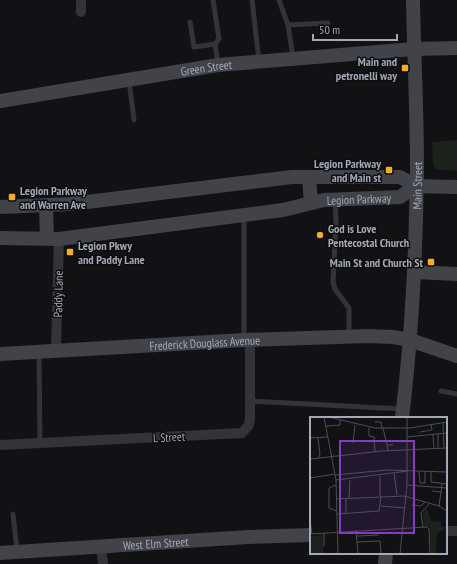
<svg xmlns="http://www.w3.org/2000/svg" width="457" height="564" viewBox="0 0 457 564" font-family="'PT Sans Narrow',sans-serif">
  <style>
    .green { fill: #1a221b }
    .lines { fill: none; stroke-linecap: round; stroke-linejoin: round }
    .lane { stroke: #333439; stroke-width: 5 }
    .street { stroke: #333439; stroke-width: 10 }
    .secondary { stroke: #414349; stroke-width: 14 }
    .poi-dot { fill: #f4ad2a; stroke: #0d0d0f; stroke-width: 1.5 }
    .labels { text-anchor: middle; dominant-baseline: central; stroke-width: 3; stroke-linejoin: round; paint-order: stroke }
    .poi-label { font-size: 12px; font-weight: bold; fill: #a3a9b5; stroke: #0d0d0f; text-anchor: end }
    .street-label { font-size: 12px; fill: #a3a9b5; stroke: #0d0d0f }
    .inset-road { fill: none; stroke: #4c4e54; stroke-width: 1 }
    .view { fill: #813fbe; fill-opacity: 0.15; stroke: #813fbe; stroke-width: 2 }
    .inset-edge { fill: none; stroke: #a3a9b5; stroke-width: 2 }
  </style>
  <rect width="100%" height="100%" fill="#121214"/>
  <!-- green -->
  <path class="green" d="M457,140V171L436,169L433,163L432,142Z"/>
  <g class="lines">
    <!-- lane -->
    <path class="lane" d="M213,0L219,39L215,44L218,64
      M252,0L259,61
      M279,0L288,25
      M190,22L194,47L215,44
      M293,58L288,25L328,23
      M129,81L134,120
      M335,200L336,223L333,282L335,289L349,308V335
      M244,339V215
      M39,352L40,443
      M441,391L457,394
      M250,401L403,409
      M13,514L17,551"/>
    <!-- street -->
    <path class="street" d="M81,12V0
      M56,350L59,239
      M0,445L242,433L249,425L250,419V340
      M446,531H457
      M101,546L103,564"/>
    <!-- secondary -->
    <g class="secondary">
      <path id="s1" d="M0,101L218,65L414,49L457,48"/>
      <path d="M309,177L311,203"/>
      <path d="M46,206L47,238"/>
      <path d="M0,207L70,204L292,177H400L416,186L457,187"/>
      <path id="s2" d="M0,238L59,239L283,210L324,200L400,197L416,186"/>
      <path d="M414,272L457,274"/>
      <path id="s3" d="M0,354L244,340L368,336L393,337L410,340L457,356"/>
      <path id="s4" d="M402,418C412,335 416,251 417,167C417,111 414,56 413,0"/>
      <path id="s5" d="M0,553L248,537L311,535"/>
      <path d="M385,564L386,553"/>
    </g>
  </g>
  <!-- markers -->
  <g class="poi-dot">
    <rect x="401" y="64" width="8" height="8" rx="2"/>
    <rect x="385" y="166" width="8" height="8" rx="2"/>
    <rect x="8" y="193" width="8" height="8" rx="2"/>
    <circle cx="320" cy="235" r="4"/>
    <rect x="66" y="248" width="8" height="8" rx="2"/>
    <rect x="427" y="258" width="8" height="8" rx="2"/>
  </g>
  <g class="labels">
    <!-- poi labels -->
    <g class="poi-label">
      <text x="397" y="61">Main and<tspan x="397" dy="14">petronelli way</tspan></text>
      <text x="381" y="163">Legion Parkway<tspan x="381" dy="14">and Main st</tspan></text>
      <text x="20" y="190" text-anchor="start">Legion Parkway<tspan x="20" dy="14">and Warren Ave</tspan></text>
      <text x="328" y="228" text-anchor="start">God is Love<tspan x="328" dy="14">Pentecostal Church</tspan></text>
      <text x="78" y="245" text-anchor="start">Legion Pkwy<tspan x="78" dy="14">and Paddy Lane</tspan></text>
      <text x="423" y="262">Main St and Church St</text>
    </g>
    <!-- street labels -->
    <g class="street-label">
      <text stroke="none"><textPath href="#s1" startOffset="209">Green Street</textPath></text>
      <text stroke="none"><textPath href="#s4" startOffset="233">Main Street</textPath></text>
      <text stroke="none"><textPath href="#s2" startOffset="362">Legion Parkway</textPath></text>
      <text transform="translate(58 294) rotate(-89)">Paddy Lane</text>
      <text stroke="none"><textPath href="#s3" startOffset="205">Frederick Douglass Avenue</textPath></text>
      <text transform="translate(169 437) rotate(-3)">L Street</text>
      <text stroke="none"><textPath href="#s5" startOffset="156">West Elm Street</textPath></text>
    </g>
  </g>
  <!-- overview -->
  <g transform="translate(310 417)">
    <rect width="137" height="137" fill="#121214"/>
    <path d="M117,91L121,104L131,105V110H137L127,117L126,137H121L120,110L114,109L113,96ZM13,118L14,137H0V120Z" fill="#1a221b"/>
    <path class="inset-road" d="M14,0L26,63L28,137M19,0L65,11H100L137,5M65,5H71L72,11M133,6L134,31M16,9L30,8V3M59,11V19L64,20L65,35M73,11L77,28M110,15L122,13L121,7M128,17V31M123,18L124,31M97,20L137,16M0,21L18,20M43,26L45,8M78,34L77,28H83M0,42L72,34L137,31M8,42L10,37L8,21M109,54L110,66H115V55M121,55V65L137,67M84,56L87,78M25,58L77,53L137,55M0,61L25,57M26,63L98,54M26,68L19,71V91L26,94M97,68L137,71M122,74L131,75L132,67M70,79V59M36,81V96M39,81L40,63M26,82L94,79L129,89L137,94M102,88L111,89L115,85M71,89L95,91M129,89L131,75M27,97L69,94L71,79M0,103L2,117M113,110L111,96L119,87M46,113L48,137M14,116V129M0,117L117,110L119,112L120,137M47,119L69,118M47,125L70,124L71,137M90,137L97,67V0"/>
    <path class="view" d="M30,24H104V116H30Z"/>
    <rect width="137" height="137" class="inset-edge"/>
  </g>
  <!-- scale -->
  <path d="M313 34v6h84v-6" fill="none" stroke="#a3a9b5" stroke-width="2"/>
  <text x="319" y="34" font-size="12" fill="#a3a9b5" stroke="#0d0d0f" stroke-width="3" paint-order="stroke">50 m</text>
</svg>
